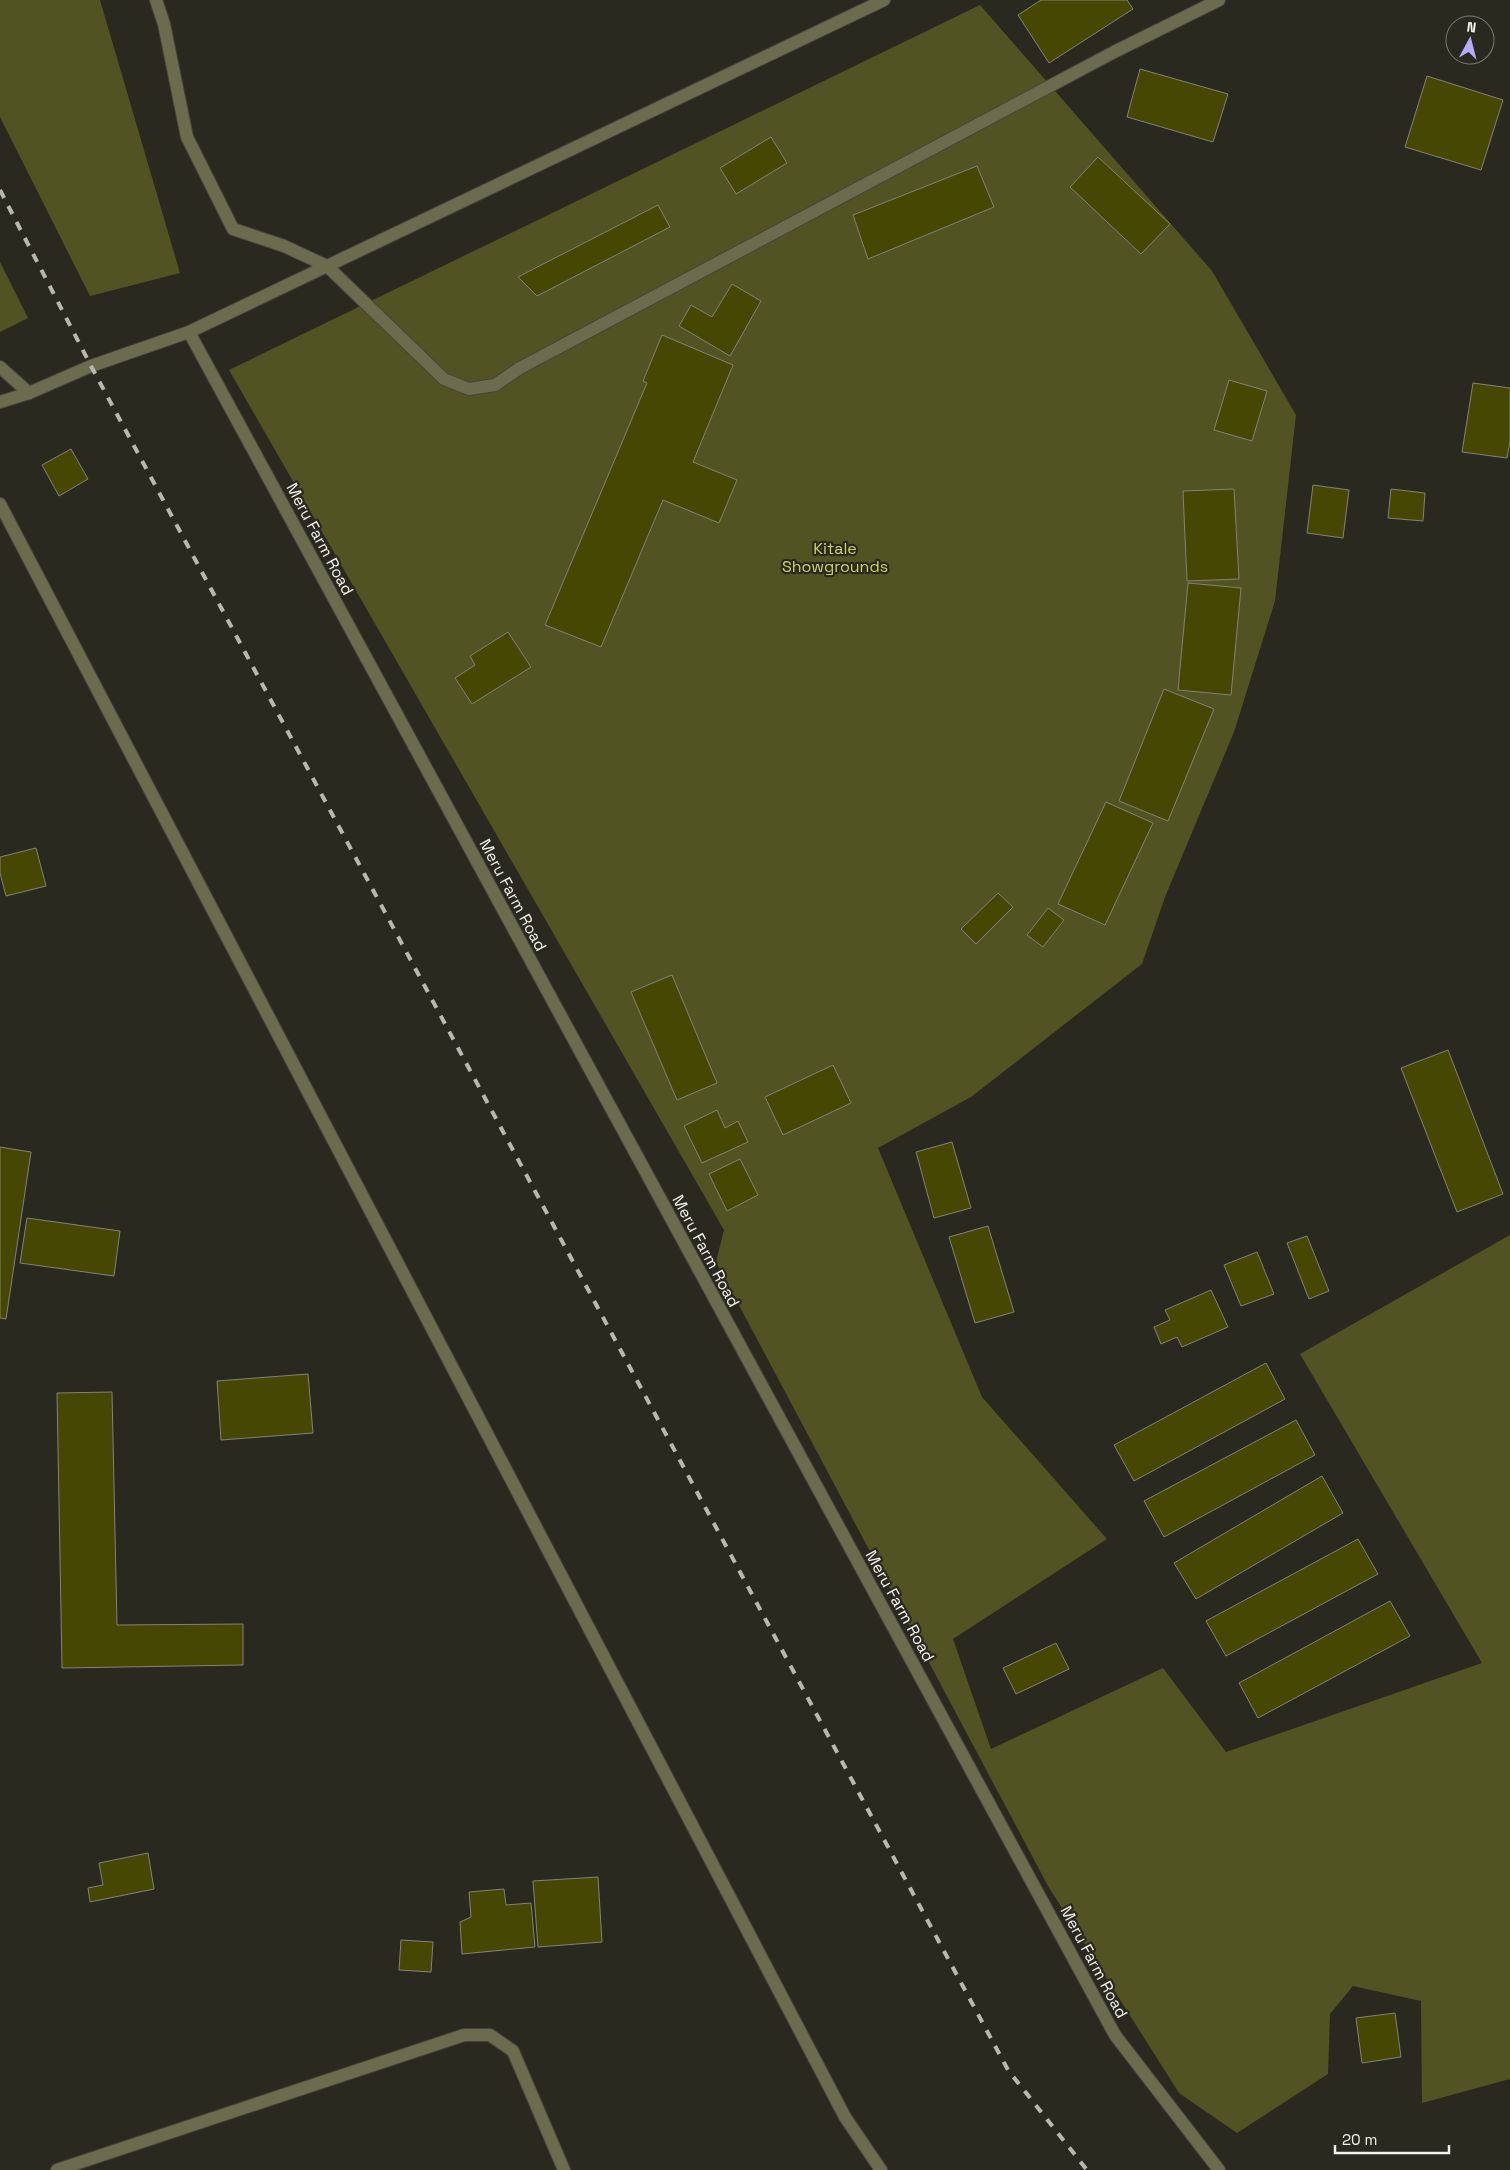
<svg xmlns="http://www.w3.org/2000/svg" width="1510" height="2170" viewBox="0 0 1510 2170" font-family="'Space Grotesk',sans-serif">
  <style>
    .green { fill: #525322 }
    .building { fill: #474704; stroke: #828378 }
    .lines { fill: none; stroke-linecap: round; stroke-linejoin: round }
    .lane-casing { stroke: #45453d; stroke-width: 14 }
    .street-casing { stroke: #45453d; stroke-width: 14 }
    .lane { stroke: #6b6c4e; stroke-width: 12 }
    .street { stroke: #6b6c4e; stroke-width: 12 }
    .rail { stroke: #b8b8b1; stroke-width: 4; stroke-dasharray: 9 9; stroke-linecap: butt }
    .labels { text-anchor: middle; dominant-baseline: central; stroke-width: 4.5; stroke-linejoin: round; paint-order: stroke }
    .street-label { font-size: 16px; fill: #f4f4ee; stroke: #292920 }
    .park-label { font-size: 16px; fill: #d1d367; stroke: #292920 }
  </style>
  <rect width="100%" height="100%" fill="#292920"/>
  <!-- green -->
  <path class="green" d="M0,0H100L180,273L90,296L0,117Z
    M980,5L1212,271L1296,415L1275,601L1234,732L1165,897L1142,964L971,1097L878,1148L982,1397L1107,1539L953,1639L991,1749L1163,1668L1226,1752L1482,1663L1300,1354L1510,1235V2079L1422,2103L1421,2001L1353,1986L1330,2014L1328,2074L1237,2133L1179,2093L1048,1886L716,1262L724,1230L229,370Z
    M0,262L28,318L0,332Z"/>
  <!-- building -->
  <path class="building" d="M1041,0H1127L1133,9L1049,63L1018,15Z
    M1140,69L1228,94L1213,142L1127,117Z
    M1427,76L1503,100L1481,170L1405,147Z
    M771,137L787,163L736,194L720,168Z
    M1098,157L1170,224L1141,254L1070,187Z
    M977,166L994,207L868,259L853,215Z
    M658,205L670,227L537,296L518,277Z
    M732,284L761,301L730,356L679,326L691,305L712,317Z
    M662,335L733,365L693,462L737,480L719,523L663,500L601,647L545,625L647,383L643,381Z
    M1229,380L1267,391L1252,441L1214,430Z
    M1473,383L1510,388V441L1507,458L1462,452Z
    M71,449L88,479L59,496L42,465Z
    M1313,485L1349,490L1343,538L1307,533Z
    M1234,489L1239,579L1187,581L1183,491Z
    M1391,489L1425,493L1423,521L1388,518Z
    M1188,583L1241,588L1231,695L1178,690Z
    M508,632L531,667L472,704L455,678L475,665L470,656Z
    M1164,689L1214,709L1168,821L1119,801Z
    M1106,802L1153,823L1105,925L1058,904Z
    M36,848L46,886L6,896L0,873V857Z
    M998,893L1013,907L976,944L961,929Z
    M1048,908L1064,920L1043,947L1027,935Z
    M672,975L717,1083L677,1100L631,992Z
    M1448,1050L1503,1194L1457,1212L1401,1068Z
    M833,1065L851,1103L783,1135L765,1097Z
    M717,1110L725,1128L738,1121L748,1142L702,1163L684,1126Z
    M952,1142L971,1208L934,1218L916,1152Z
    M0,1147L31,1152L6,1319L0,1318Z
    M740,1159L758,1195L727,1211L709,1174Z
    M27,1218L120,1231L114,1276L20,1263Z
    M988,1226L1014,1312L975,1323L949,1237Z
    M1307,1236L1329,1291L1309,1299L1287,1243Z
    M1257,1252L1274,1294L1241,1306L1224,1265Z
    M1211,1290L1228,1327L1182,1347L1177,1337L1161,1344L1154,1327L1170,1320L1165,1310Z
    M1266,1363L1285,1399L1134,1481L1114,1445Z
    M308,1374L313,1433L221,1440L217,1381Z
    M112,1392L117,1625L243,1624V1665L62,1668L57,1393Z
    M1296,1420L1315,1455L1164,1537L1144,1501Z
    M1322,1476L1343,1513L1196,1599L1174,1563Z
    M1358,1539L1378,1574L1226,1656L1206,1621Z
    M1390,1601L1410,1636L1258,1718L1239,1683Z
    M1056,1643L1069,1669L1016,1694L1003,1668Z
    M148,1853L154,1889L90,1902L88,1888L103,1885L99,1863Z
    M598,1877L602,1942L538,1947L533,1881Z
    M504,1889L506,1905L531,1903L535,1947L462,1954L460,1922L471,1917L469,1892Z
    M401,1940L433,1942L431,1972L399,1970Z
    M1395,2013L1401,2057L1362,2063L1356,2018Z"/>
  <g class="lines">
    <!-- lane casing -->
    <g class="lane-casing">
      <path id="lane" d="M0,367L29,393"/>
    </g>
    <!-- street casing -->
    <g class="street-casing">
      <path id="street" d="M156,0L164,24L187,137L233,229L284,246L327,266L444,379L469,389L495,385L520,368L1114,52L1219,0
        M189,332L1115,2035L1219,2170
        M0,402L29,393L91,366L189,332L884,0
        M0,504L845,2117L881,2170
        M57,2170L464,2035H490L513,2051L564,2170"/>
    </g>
    <!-- lane -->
    <use href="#lane" class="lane"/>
    <!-- street -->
    <use href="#street" class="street"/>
    <!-- rail -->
    <path class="rail" d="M0,190L91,366L1008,2070L1087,2170"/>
  </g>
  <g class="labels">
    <!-- street labels -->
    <g class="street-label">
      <text transform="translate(320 539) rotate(62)">Meru Farm Road</text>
      <text transform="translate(513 895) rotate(62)">Meru Farm Road</text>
      <text transform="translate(706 1251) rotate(62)">Meru Farm Road</text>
      <text transform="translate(900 1606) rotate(61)">Meru Farm Road</text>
      <text transform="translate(1094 1962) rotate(62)">Meru Farm Road</text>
    </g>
    <!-- park labels -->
    <g class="park-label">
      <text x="835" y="548">Kitale<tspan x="835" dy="18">Showgrounds</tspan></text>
    </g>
  </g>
  <!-- north arrow -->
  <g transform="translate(1470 40) rotate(7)"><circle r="24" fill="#292920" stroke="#7a7a72"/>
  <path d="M0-4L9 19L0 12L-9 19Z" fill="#b6acf8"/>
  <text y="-8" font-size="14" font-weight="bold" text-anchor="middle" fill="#f4f4ee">N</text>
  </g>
  <!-- scale -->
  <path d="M1335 2145v8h114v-8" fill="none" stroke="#f4f4ee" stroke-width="2.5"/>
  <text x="1342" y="2145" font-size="15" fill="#f4f4ee" stroke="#292920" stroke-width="4" paint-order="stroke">20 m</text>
</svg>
